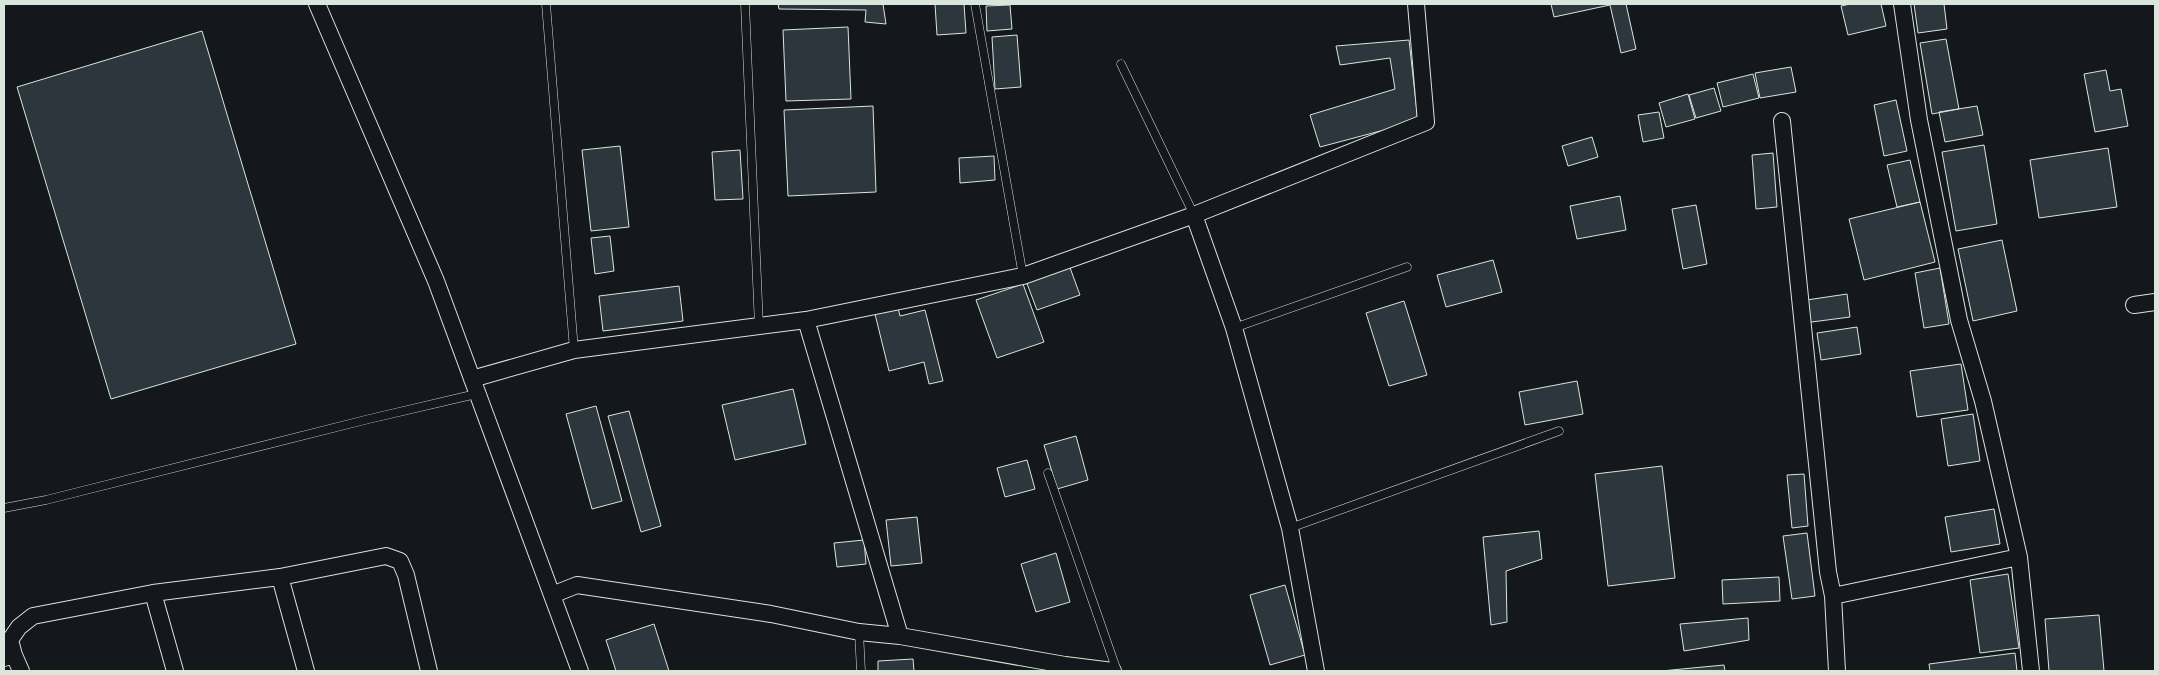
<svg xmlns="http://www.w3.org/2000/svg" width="2159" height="675" viewBox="0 0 2159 675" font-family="Overpass,sans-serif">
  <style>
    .building { fill: #2c363c; stroke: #d8e6dc }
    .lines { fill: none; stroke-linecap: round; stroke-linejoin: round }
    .service-casing { stroke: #d8e6dc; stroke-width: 9 }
    .minor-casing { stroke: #d8e6dc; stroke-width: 18 }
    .service { stroke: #14181c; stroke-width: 8 }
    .minor { stroke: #14181c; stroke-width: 16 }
  </style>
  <rect width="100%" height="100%" fill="#14181c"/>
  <!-- building -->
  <path class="building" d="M778,4H883L886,24L865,22L866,10L779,9Z
    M935,4H964L966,33L937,35Z
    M1551,4H1626L1636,49L1621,53L1610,5L1554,17Z
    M1850,4H1881L1886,26L1848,35L1841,6Z
    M1914,4H1944L1947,29L1918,33Z
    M1010,5L1012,29L987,31L986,6Z
    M848,27L851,99L786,101L783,30Z
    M202,31L296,344L111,399L17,87Z
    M1017,35L1021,87L995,89L992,37Z
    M1946,39L1959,109L1932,114L1920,43Z
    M1409,40L1418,121L1320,147L1310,115L1395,89L1390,58L1340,65L1336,46Z
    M1791,67L1796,92L1760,98L1755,73Z
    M2106,70L2110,91L2121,89L2128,126L2095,132L2084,74Z
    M1753,74L1759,98L1723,107L1717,83Z
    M1714,88L1721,111L1696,118L1689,95Z
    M1688,94L1695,119L1666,127L1659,103Z
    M1896,100L1907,151L1884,156L1874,105Z
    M873,106L876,192L788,196L784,110Z
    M1977,106L1983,135L1945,142L1939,112Z
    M1659,112L1664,138L1643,142L1638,115Z
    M1592,137L1598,157L1568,166L1562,146Z
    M1984,145L1997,224L1956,231L1942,152Z
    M620,146L629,227L591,231L582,150Z
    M2108,148L2117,207L2039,218L2030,160Z
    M740,150L743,199L715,200L712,152Z
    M1773,153L1777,207L1756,209L1752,155Z
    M994,156L995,180L960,183L959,158Z
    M1910,160L1920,202L1897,207L1887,165Z
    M1620,196L1626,230L1577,239L1570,206Z
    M1920,202L1935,262L1864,280L1849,219Z
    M1696,205L1707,264L1683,269L1672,209Z
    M610,236L614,271L595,274L591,238Z
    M2002,240L2017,311L1973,321L1958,249Z
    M1493,260L1502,292L1446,307L1437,275Z
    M1069,265L1080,295L1037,310L1026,281Z
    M1940,268L1949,324L1924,328L1915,273Z
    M1023,284L1044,342L997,358L976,300Z
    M679,286L683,321L603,331L599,296Z
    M1847,294L1850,317L1804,323L1800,301Z
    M1404,301L1427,375L1389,386L1366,313Z
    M898,308L900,316L925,310L943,381L929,384L924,362L889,371L875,314Z
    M1857,327L1861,354L1821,360L1817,333Z
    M1961,364L1968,410L1917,417L1910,371Z
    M1577,381L1583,414L1525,425L1519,392Z
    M793,389L806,444L735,460L722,405Z
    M596,406L622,501L592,509L566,414Z
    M629,411L661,526L641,532L608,416Z
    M1973,414L1980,461L1948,466L1941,419Z
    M1076,436L1088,480L1057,489L1044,445Z
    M1027,460L1035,489L1005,497L997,468Z
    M1662,466L1675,578L1608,586L1595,474Z
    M1804,474L1808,526L1792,528L1787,475Z
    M1994,509L2000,544L1951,552L1945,517Z
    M917,517L922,563L891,566L886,520Z
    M1539,531L1542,559L1506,571L1507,622L1491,625L1483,537Z
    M1807,533L1815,596L1792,599L1783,536Z
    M864,540L866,564L837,567L834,543Z
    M1056,553L1070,602L1036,612L1021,564Z
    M2008,574L2019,648L1980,653L1970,580Z
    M1779,577L1780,601L1723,604L1722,580Z
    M1285,585L1305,655L1270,665L1250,595Z
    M2099,615L2104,671H2049L2045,619Z
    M1748,618L1749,640L1684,651L1680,624Z
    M654,624L669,671H616L606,640Z
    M2015,653L2017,671H1930L1929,664Z
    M913,659L914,671H878V661Z
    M1724,665L1725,671H1661Z"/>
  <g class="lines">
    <!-- service casing -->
    <g class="service-casing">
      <path id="service" d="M546,4L574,350
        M745,4L759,326
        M975,4L1023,276
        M1121,64L1194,215
        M1234,328L1407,267
        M1048,473L1117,671
        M4,508L46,500L369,419L476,394
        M1290,528L1559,431
        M859,632L861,671"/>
    </g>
    <!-- minor casing -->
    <g class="minor-casing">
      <path id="minor" d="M317,4L436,281L580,671
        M1782,121L1828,572L1833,596L1837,671
        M2134,305L2155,302
        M806,320L1023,276L1194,215
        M472,379L574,350L806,320L900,636
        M2019,557L2031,671
        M280,577L306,671
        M153,593L175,671
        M552,595L577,585L771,614L859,632L900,636L1065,665L1113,671
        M1833,596L2019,557L1983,401L1959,320L1919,120L1902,4
        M14,655L10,640L19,627L33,616L153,593L280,577L386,556L400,561L406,575L429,671
        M4,658L14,655L21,671
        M1316,671L1290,528L1234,328L1194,215L1426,122L1416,4"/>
    </g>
    <!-- service -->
    <use href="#service" class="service"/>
    <!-- minor -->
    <use href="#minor" class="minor"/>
  </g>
  <!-- border -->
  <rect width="2159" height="675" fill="none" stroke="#d8e6dc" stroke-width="10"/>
</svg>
